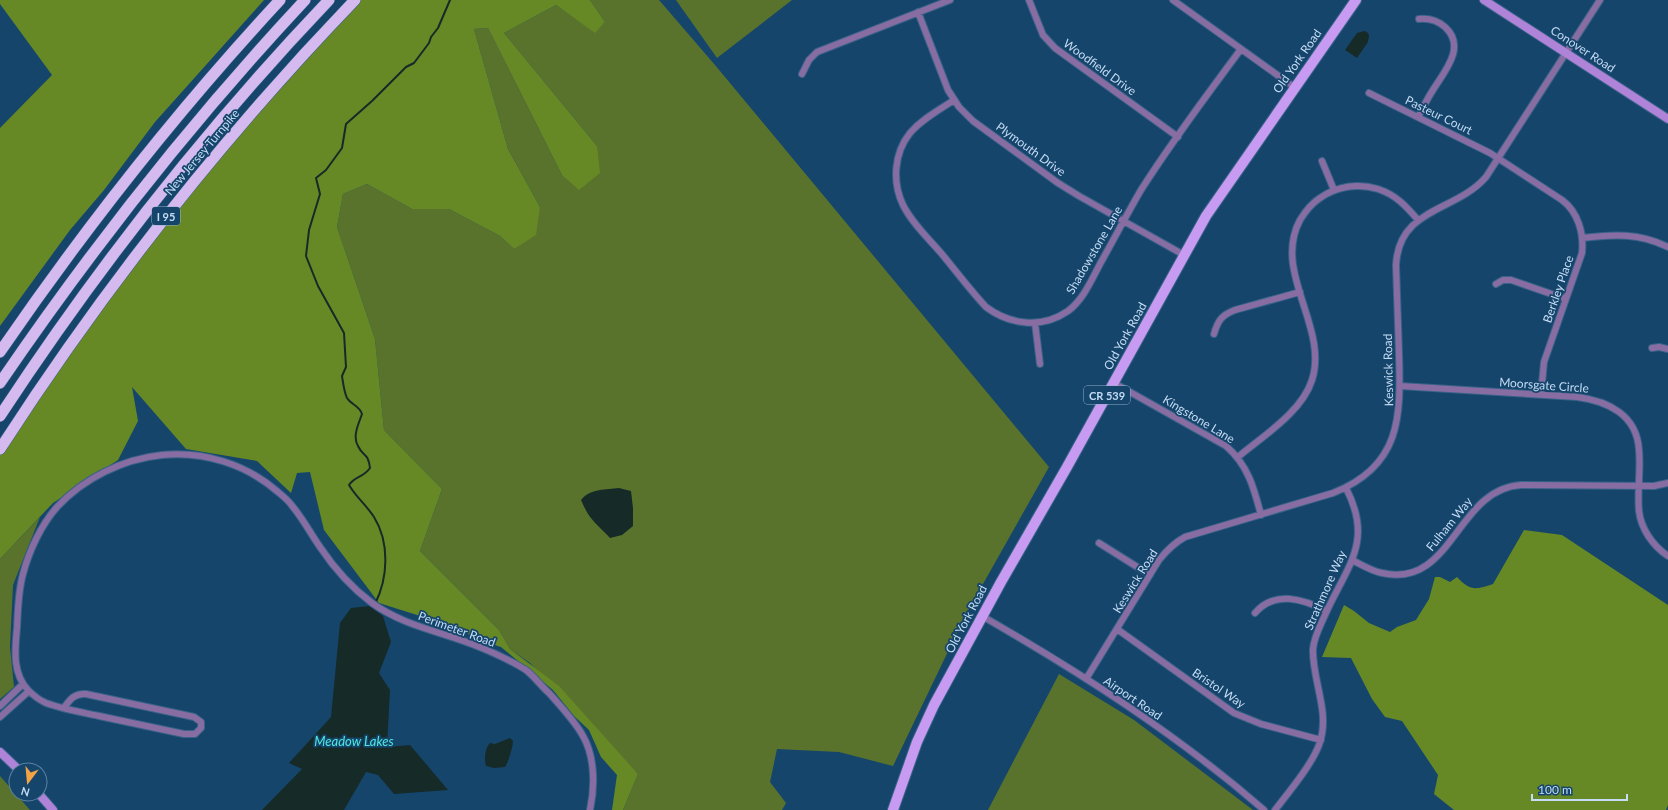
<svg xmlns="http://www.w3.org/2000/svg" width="1668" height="810" viewBox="0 0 1668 810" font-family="Lato,sans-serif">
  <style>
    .green { fill: #59732d }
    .forest { fill: #668925 }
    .water { fill: #162a28 }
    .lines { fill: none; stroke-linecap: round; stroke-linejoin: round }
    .stream { stroke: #162a28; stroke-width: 2 }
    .street-casing { stroke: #396387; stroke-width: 8 }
    .secondary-casing { stroke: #396387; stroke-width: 10 }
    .primary-casing { stroke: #396387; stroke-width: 12 }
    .highway-casing { stroke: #396387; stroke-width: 12 }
    .street { stroke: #886da3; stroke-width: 6 }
    .secondary { stroke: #af83d8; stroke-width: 8 }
    .primary { stroke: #c79bf2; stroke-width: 10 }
    .highway { stroke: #d4baee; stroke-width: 11 }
    .labels { text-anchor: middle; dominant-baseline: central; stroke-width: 3.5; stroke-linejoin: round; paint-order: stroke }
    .shield { fill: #16456c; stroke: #90afcb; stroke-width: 1 }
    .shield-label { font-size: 11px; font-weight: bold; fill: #c4dcf4 }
    .street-label { font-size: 12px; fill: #c4dcf4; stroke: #16456c }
    .water-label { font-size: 13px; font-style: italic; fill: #4ee9dc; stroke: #16456c }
  </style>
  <rect width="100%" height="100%" fill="#16456c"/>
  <!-- green -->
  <path class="green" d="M590,0H659L715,65L1049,467L966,614L893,766L839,752L777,749L770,782L786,803L782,810H623L638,774L530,663L510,649L499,630L420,551L442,489L384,430L375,339L337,227L343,194L367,184L412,209H449L500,236L514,249L540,207L508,149L474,29L488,28L562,175L597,146L504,33L556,5L595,32L605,22Z
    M676,0H792L717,58Z
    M40,517L13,585L10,647L14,687L0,699V559Z
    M1059,674L1134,720L1253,810H988Z
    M0,776L30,810H0Z"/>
  <!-- forest -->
  <path class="forest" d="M0,0H264L155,122L104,190L70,230L0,326V128L52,75L0,4Z
    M348,0H590L605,22L595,33L556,5L504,33L597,146L600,173L579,190L562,175L488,28L474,29L508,149L540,207L536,235L514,249L500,236L449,209H412L367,184L343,194L337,227L375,339L384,430L442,489L420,551L499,630L510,649L559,686L638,774L623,810H612L617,775L601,757L589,730L574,716L553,690L501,647L479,640L455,627L379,603L324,530L310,472L297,473L291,493L257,461L186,449L132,387L138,421L118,460L53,503L0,559V445L72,334L149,229L242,116Z
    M1524,530L1562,535L1668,605V805L1666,810H1454L1434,794L1438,775L1402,721L1385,717L1372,699L1351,658L1322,657L1344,605L1354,611L1369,623L1390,632L1397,627L1416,620L1429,599L1435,577H1440L1450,582L1457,577C1470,591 1475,590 1493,584Z"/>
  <!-- water -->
  <path class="water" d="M1364,31L1367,32L1369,35L1368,42L1357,58L1345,50L1357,33Z
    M619,488L631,491L633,508V526L622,535L610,538C595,522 590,521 581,500C591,488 606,490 619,488Z
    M369,606L383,616L391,642L379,673L390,690L387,747L410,745L448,790L394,794L378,775L366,772L344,810H262L302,769L289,763L331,717L340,623L351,608Z
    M510,738L513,741C513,747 508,763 505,767L494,768L486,766C484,759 485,748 490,743L495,744Z"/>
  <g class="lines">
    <!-- stream -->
    <path class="stream" d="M375,604C388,578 390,543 374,517C367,506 356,497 349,485C355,476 363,478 370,468C368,452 363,457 358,446C352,436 359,423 362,414C359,405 351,405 347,398C344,392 343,382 342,376L346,367L344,333L318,286L306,256L309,230L320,194L316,178L326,170L342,148L346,124L372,101L406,67L414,63L429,43L431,37L438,28L450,0"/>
    <!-- street casing -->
    <g class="street-casing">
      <path id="street" d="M1029,0L1043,35L1055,48L1178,137
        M1173,0L1294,87
        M918,12L948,90L959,107L973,121L1058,183L1079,196L1184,255
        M802,74L809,60L817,52L950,0
        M1369,93L1490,153L1562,200C1578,212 1584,233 1582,253L1544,362L1541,394
        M954,100C939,110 922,119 910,133C894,153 892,182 903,205C912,223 928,238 941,253C956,271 970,290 986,307C1010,325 1042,329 1068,311C1083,300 1091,281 1100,264C1114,239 1127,214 1141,190C1172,141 1207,95 1241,49
        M1418,117C1423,108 1427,99 1433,90C1444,72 1467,47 1445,27C1438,21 1429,18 1419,19
        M1322,161L1334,190
        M1582,238C1613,234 1640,233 1668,247
        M1496,284L1503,280H1511L1566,299
        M1035,323L1040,364
        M1214,334C1218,320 1222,315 1235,310L1300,292
        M1652,348L1659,347L1668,349
        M1114,383L1226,446C1248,465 1254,488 1261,515
        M1400,386L1577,397C1608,401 1637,415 1639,450C1641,470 1637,491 1639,511C1641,529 1653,546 1668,556
        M1238,457C1263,436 1302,412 1312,380C1329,327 1272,272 1300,220C1305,212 1312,203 1320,198C1337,186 1358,183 1378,189C1396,195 1406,206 1418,220
        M1099,543L1150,575
        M1352,560C1362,565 1371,571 1382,573C1453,589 1456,489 1521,485L1654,486L1668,483
        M1255,613C1275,590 1303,599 1327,611
        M982,616C1081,673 1178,735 1264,810
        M1117,629L1234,713L1261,724L1321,740
        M1086,679L1159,560C1167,550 1174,543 1185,537L1333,493C1401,466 1401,418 1399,354C1398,325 1397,295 1396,265C1399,207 1456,212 1486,177L1600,0
        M0,706L23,684
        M64,708C70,699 75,693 86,694L194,717L201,722V728L195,734H184C155,728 127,722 99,716C81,712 62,709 46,703C39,700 33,695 28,690C12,673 15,649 17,628C18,610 18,592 23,574C29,551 41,525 57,507C84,478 123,459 162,455C204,451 246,464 278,492C283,496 289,501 293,507C303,519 311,534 320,547C334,568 352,588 372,603C405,627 445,632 482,648C494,653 515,663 526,670C534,676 541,686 549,693C559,704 576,723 583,736C595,757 595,787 590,810
        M0,717L29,691
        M1275,810C1289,792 1314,762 1320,742C1330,711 1312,680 1313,649C1314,637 1320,626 1325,615C1347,566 1374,542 1346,488"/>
    </g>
    <!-- secondary casing -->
    <g class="secondary-casing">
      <path id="secondary" d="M1484,0L1668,119
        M0,752L19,770
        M39,794L53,810"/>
    </g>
    <!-- primary casing -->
    <g class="primary-casing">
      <path id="primary" d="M893,810L917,742L934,705L1001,582L1067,467L1206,216L1356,0"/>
    </g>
    <!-- highway casing -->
    <g class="highway-casing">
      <path id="highway" d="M0,352C85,228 178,110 280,0
        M0,383C92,248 193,120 305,0
        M0,416C97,268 207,128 329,0
        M0,449C104,288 222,138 355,0"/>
    </g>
    <!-- street -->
    <use href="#street" class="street"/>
    <!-- secondary -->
    <use href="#secondary" class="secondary"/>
    <!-- primary -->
    <use href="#primary" class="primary"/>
    <!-- highway -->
    <use href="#highway" class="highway"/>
  </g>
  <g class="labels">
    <!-- shield labels -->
    <g class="shield">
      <rect x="152" y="207" width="28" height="18" rx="3"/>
      <rect x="1084" y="386" width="46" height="18" rx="3"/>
    </g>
    <g class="shield-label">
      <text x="166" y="216">I 95</text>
      <text x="1107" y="395">CR 539</text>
    </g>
    <!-- street labels -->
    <g class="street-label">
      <text transform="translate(1583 49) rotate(33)">Conover Road</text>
      <text transform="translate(1297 61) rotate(-55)">Old York Road</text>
      <text transform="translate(1100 67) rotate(36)">Woodfield Drive</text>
      <text transform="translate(1439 115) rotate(26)">Pasteur Court</text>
      <text transform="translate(1031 149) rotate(36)">Plymouth Drive</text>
      <text transform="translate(202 152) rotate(-50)">New Jersey Turnpike</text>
      <text transform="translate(1094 250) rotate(-60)">Shadowstone Lane</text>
      <text transform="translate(1558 289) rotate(-71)">Berkley Place</text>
      <text transform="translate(1125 336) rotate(-61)">Old York Road</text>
      <text transform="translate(1388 370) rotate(-91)">Keswick Road</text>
      <text transform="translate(1544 385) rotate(4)">Moorsgate Circle</text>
      <text transform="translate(1199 419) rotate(31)">Kingstone Lane</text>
      <text transform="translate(1449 524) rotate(-51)">Fulham Way</text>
      <text transform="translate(1135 581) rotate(-58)">Keswick Road</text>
      <text transform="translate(1325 590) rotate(-66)">Strathmore Way</text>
      <text transform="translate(966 619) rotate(-62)">Old York Road</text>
      <text transform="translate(457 629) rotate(20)">Perimeter Road</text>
      <text transform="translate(1219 688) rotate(34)">Bristol Way</text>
      <text transform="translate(1133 698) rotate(34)">Airport Road</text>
    </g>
    <!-- water labels -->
    <g class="water-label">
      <text x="354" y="741">Meadow Lakes</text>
    </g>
  </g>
  <!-- north arrow -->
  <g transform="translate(28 782) rotate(196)"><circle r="19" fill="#16456c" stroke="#5c81a2"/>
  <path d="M0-3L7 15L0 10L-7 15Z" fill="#f4a344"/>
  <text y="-6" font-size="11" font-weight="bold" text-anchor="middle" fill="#c4dcf4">N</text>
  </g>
  <!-- scale -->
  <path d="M1532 794v6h95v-6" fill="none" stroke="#c4dcf4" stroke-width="2"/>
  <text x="1538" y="794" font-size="12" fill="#c4dcf4" stroke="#16456c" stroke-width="3" paint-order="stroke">100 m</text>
</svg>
